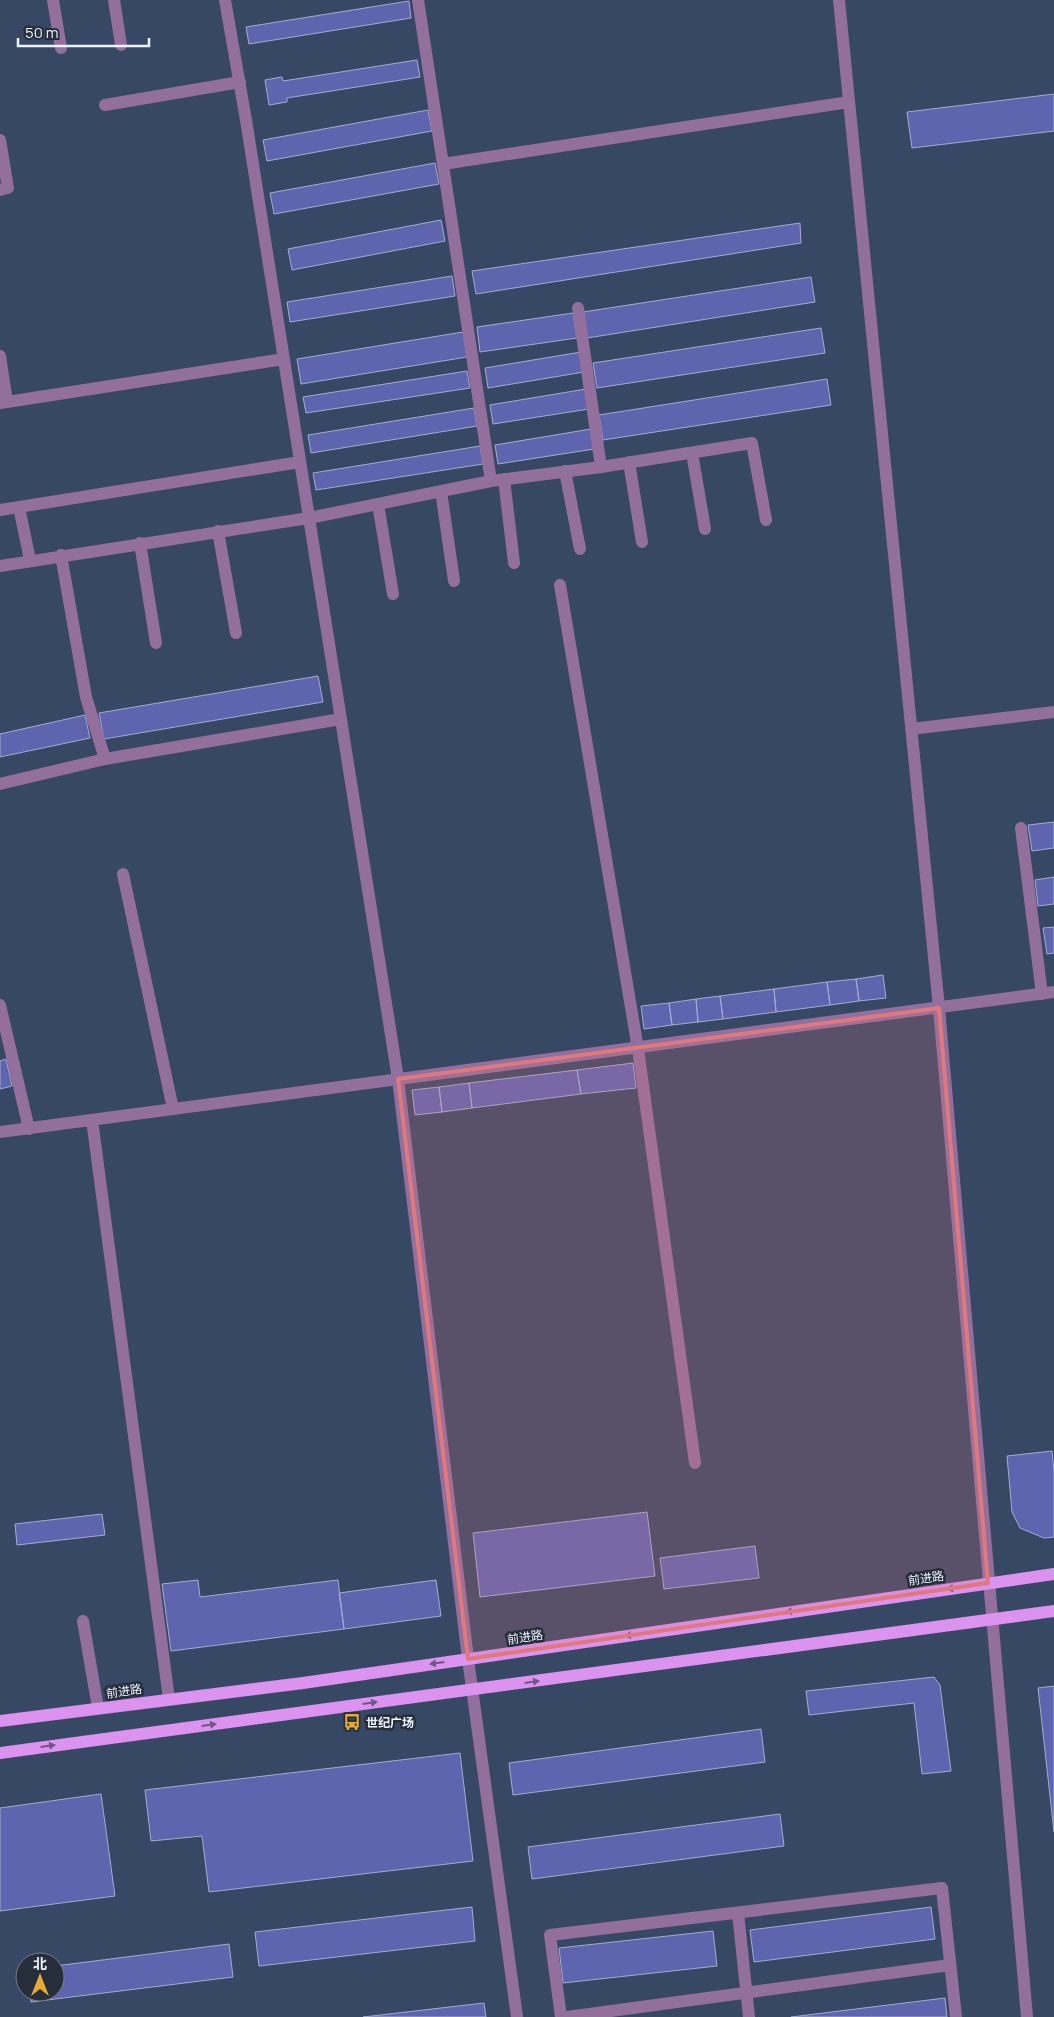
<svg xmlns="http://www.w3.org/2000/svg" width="1054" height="2017" viewBox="0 0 1054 2017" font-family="Manrope,'Noto Sans SC',sans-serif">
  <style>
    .building { fill: #5f64af; stroke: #a6abcf }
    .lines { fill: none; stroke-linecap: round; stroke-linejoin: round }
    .minor { stroke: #936f9d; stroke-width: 12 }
    .major { stroke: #dc92ef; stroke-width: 12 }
    .oneway { fill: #6f5683 }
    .marked { fill: #df797d; fill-opacity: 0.2; stroke: #df797d; stroke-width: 4; stroke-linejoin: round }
    .labels { text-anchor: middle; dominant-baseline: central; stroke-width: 5; stroke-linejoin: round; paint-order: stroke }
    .street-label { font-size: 12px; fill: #ecf3fd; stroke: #262e3b }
    .poi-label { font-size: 12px; font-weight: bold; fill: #ecf3fd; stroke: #262e3b; text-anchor: start }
  </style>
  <rect width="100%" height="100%" fill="#374864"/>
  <!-- building -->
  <path class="building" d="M409,1L411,18L249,44L246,27Z
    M417,60L420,77L287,98V102L269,105L265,80L282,77L283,81Z
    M1054,94V131L912,148L907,112Z
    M428,110L432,131L267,161L263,140Z
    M435,163L439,184L274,214L270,193Z
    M441,220L445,241L292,270L288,249Z
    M800,223L801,243L476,294L472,271Z
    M452,276L455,296L290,322L287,302Z
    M811,277L815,302L587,338L583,312Z
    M573,313L577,338L480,352L477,327Z
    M821,328L825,353L597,388L593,363Z
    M463,332L467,357L301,384L297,359Z
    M581,352L584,372L488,388L485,368Z
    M467,371L470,388L306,413L303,397Z
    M827,379L831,405L603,440L599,415Z
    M586,389L589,409L493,424L490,405Z
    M474,408L477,426L311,453L308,435Z
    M591,429L594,449L498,464L495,445Z
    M480,446L483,464L316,490L313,473Z
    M318,676L323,702L104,739L99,713Z
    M85,715L90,738L0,757V734Z
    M1054,822V848L1032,851L1028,825Z
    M1054,877V904L1038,906L1035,880Z
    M1054,927V953L1047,954L1043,928Z
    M883,975L886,998L859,1001L856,979Z
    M856,979L859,1001L830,1005L827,982Z
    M827,982L830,1005L776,1012L774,989Z
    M774,989L776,1012L723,1019L720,996Z
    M720,996L723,1019L698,1022L696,999Z
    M696,999L698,1022L672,1025L669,1003Z
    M669,1003L672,1025L644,1029L641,1006Z
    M6,1059L12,1086L0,1089V1061Z
    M633,1063L636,1088L581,1094L577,1070Z
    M577,1070L581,1094L472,1108L469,1083Z
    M469,1083L472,1108L442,1112L439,1087Z
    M439,1087L442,1112L415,1115L412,1090Z
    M1052,1451L1054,1472V1537L1044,1538L1020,1528L1012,1512L1007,1456Z
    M647,1512L655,1576L480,1597L473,1533Z
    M102,1514L105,1535L17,1545L15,1524Z
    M755,1546L759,1578L664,1589L660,1558Z
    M198,1580L200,1597L338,1580L344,1629L171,1651L162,1584Z
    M436,1580L441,1616L344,1629L339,1593Z
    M934,1677L940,1685L951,1771L922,1774L914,1703L809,1715L806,1691Z
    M1054,1686V1832L1038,1688Z
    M761,1729L765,1762L513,1795L509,1763Z
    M460,1753L473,1861L209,1892L202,1836L151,1841L145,1790Z
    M101,1794L115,1896L0,1911V1808Z
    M780,1814L784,1846L532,1879L528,1847Z
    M472,1907L475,1941L259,1966L255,1932Z
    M931,1907L935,1939L754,1962L750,1930Z
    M713,1931L717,1966L563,1983L559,1948Z
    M229,1944L233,1977L31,2002L30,1992H55V1966Z
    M945,1998L947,2017H791Z
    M484,2003L486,2017H363Z"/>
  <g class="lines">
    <!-- minor -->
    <path class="minor" d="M53,0L61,48
      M114,0L121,45
      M225,0L246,120L398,1079L468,1659L517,2017
      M418,0L491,481
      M839,0L939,1008L1027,2017
      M105,105L240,82
      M0,140L8,188L0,190
      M443,164L849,102
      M578,308L601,467
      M0,356L7,402L0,403
      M7,402L284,359
      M692,453L705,529
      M629,462L642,542
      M565,471L580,549
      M504,479L514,563
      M441,491L454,581
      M378,504L393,594
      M19,507L30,560
      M0,510L300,462
      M218,531L236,633
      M140,543L156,643
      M61,555L86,697L105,759
      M0,566L309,518L491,481L601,467L752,443L766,520
      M560,585L638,1049L695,1463
      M911,729L1054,712
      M0,784L105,759L341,719
      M1021,828L1042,994
      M123,874L173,1109
      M0,1005L29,1129
      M92,1120L169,1699
      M0,1132L1054,992
      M83,1621L98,1708
      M738,1913L749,2017
      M561,2017L550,1935L942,1888L956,2017
      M567,2017L950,1965"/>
    <!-- major -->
    <path class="major" d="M0,1721L303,1683L1054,1574
      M0,1753L1054,1611"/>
  </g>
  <!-- one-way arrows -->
  <defs><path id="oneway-solid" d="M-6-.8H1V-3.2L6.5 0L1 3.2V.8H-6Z" transform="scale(1.25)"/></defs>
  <g class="oneway">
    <use href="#oneway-solid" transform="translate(954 1588) rotate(172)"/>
    <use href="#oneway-solid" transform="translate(793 1611) rotate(172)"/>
    <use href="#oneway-solid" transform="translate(632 1635) rotate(172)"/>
    <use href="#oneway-solid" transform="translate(437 1663) rotate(172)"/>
    <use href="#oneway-solid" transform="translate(532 1682) rotate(-8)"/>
    <use href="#oneway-solid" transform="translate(370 1703) rotate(-8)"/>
    <use href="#oneway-solid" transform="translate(209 1725) rotate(-8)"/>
    <use href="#oneway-solid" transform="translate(48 1746) rotate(-8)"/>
  </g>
  <!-- marked area -->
  <path class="marked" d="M939,1008L988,1583L468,1659L398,1079Z"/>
  <!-- icons -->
  <defs>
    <g id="bus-bare" transform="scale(1.35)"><path d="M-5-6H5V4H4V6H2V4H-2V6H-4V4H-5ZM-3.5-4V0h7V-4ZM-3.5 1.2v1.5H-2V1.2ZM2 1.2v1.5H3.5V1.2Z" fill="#e8ab37" stroke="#262e3b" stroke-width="2.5" paint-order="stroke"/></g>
  </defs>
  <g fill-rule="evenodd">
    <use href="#bus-bare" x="352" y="1722"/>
  </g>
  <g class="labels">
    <!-- street labels -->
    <g class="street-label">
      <text transform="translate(926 1578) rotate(-8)">前进路</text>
      <text transform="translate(525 1637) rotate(-8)">前进路</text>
      <text transform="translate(124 1691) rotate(-8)">前进路</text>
    </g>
    <!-- poi labels -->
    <g class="poi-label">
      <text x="366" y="1722">世纪广场</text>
    </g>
  </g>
  <!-- north arrow -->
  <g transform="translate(40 1977)"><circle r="24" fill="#262e3b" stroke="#757d89"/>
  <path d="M0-4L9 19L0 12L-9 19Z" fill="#e8ab37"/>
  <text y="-8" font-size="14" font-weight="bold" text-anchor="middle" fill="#ecf3fd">北</text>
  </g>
  <!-- scale -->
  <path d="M18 38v8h131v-8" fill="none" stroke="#ecf3fd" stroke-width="2.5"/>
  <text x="25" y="38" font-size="15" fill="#ecf3fd" stroke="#262e3b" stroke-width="4" paint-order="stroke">50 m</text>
</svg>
